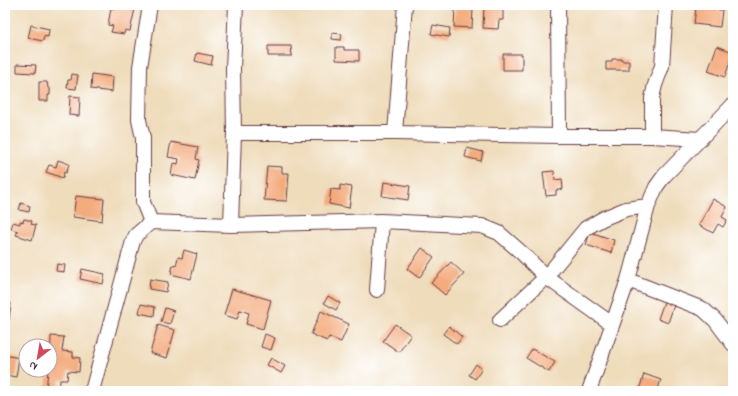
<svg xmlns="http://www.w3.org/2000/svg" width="738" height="396" viewBox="0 0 738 396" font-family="'Indie Flower',sans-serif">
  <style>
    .building { fill: #f4ab7e }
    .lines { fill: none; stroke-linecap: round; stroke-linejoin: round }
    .minor-casing { stroke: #633b41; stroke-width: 16 }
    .minor { stroke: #fff; stroke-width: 14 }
  </style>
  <rect width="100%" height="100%" fill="#fff"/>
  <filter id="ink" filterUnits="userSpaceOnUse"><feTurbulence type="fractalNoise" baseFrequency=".025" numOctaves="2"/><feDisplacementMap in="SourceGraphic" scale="8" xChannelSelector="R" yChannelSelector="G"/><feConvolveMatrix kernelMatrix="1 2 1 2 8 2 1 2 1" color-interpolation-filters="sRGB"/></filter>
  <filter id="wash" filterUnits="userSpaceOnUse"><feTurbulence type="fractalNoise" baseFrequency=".012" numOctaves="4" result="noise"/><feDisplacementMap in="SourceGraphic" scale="16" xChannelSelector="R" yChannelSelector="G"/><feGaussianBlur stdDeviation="0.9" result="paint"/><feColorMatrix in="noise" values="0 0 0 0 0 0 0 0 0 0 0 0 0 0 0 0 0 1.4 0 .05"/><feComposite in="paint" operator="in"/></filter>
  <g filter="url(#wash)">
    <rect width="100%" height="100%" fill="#efdcbb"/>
    <g id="blocks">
      <!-- building -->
      <path class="building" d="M117,6L135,9L130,31L125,30L124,34L111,32L113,26L108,25L111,8L116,9Z
        M484,6L503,7V20H499L498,29L483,28Z
        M455,7L473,8L472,28L454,27Z
        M696,7L722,10L720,27L694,24Z
        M31,25L49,29L48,37L44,36L43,41L28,38Z
        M433,25L450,28L449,37L431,34Z
        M332,33L342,34L341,40L332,39Z
        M268,46H291L292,56H268Z
        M717,46L733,52L725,77L708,71Z
        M336,47H344V50H359V61L336,60Z
        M197,53L213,56L211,65L195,61Z
        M503,54H522V70H503Z
        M612,59H622V61H629V70H606V62H612Z
        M17,64L36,65L35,73L17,72Z
        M72,74L78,75L76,89L67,88L68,80H71Z
        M92,74L113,77L112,92L91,89Z
        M39,82H47L48,88H50V95H48V101H39Z
        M70,96L80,97L79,116L69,115Z
        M171,142L198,147L196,159L199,160L195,180L171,175L173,163L178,164L179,159L168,157Z
        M467,148L483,152L481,161L465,157Z
        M58,160L69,164L66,173L64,172L63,178L46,172L49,165L56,167Z
        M267,166L282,167V173H289L287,201L264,200Z
        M554,171L555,180L562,179L563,189L556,190V195L546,196L543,172Z
        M384,182L410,186L408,200L382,196Z
        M340,185L352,187L349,208L329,204L331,189L340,190Z
        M76,196L104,199L102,221L73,217Z
        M713,199L727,207L722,217L727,220L723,227L718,224L713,233L699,225Z
        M21,203L30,206L29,212L19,210Z
        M24,219L32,221L31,224L36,225L32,240L16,235L18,231L11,229L13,222L20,224V221L23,222Z
        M590,232L614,240L611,253L586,245Z
        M422,248L434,257L419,278L407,269Z
        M184,250L197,254L191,279L171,274L173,265L176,266L178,257L182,258Z
        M451,262L464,274L445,295L431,283Z
        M57,264L65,265L64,272L56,271Z
        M82,269L105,274L103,284L80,279Z
        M150,279L168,282L166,292L149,289Z
        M232,289L271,300L263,329L246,324L249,313L240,310L237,319L224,315Z
        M328,296L340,303L336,310L324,303Z
        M665,299L675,302L668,323L658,319Z
        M5,302L11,303L9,320H5Z
        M141,304L155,307L154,316L139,313Z
        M165,308L174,311L170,324L161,322Z
        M321,311L349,324L341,342L329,337L327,341L311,334Z
        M395,324L411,335L399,352L383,341Z
        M158,325L175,330L167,358L150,353Z
        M449,326L462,337L457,344L443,334Z
        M265,334L275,338L271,350L261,347Z
        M51,336L64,337L62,351L73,352V357L80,358L79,372L68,371L67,380H60L59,391H46L48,370H50Z
        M532,349L555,362L549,372L526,358Z
        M5,355L19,358L16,377L5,375Z
        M271,358L285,366L281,373L267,365Z
        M476,364L482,369L475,379L469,375Z
        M644,374L661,380L657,391L639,390Z
        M499,386L508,391H497Z"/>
    </g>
  </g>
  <g filter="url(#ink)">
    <use href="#blocks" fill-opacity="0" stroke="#633b41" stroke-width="1"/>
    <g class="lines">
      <!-- minor casing -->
      <g class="minor-casing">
        <path id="minor" d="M150,5L140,67L139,120L143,138V202L151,222
          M558,5L559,136
          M234,133L233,68L236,5
          M395,133L405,5
          M652,136V98L655,85L662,66L666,5
          M231,225L382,221L482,226L499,233L523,254L546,277L612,324
          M628,280L703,309L715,320L733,344
          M377,290L382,221
          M500,320L546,277L586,228L604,218L626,209L648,206
          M92,391L133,241L136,235L151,222L231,225L234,133H395L559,136H652L700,139
          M589,391L628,280L648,206L656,187L664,176L733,105"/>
      </g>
      <!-- minor -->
      <use href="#minor" class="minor"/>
    </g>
  </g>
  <!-- margin -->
  <rect width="738" height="396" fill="none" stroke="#fff" stroke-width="20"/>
  <!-- north arrow -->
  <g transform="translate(38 358) rotate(211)"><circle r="19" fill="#ffffff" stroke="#b7a5aa"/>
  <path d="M0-3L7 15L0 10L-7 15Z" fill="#d1495b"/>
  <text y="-6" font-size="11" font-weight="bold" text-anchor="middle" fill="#4a1f2b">N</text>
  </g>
</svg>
